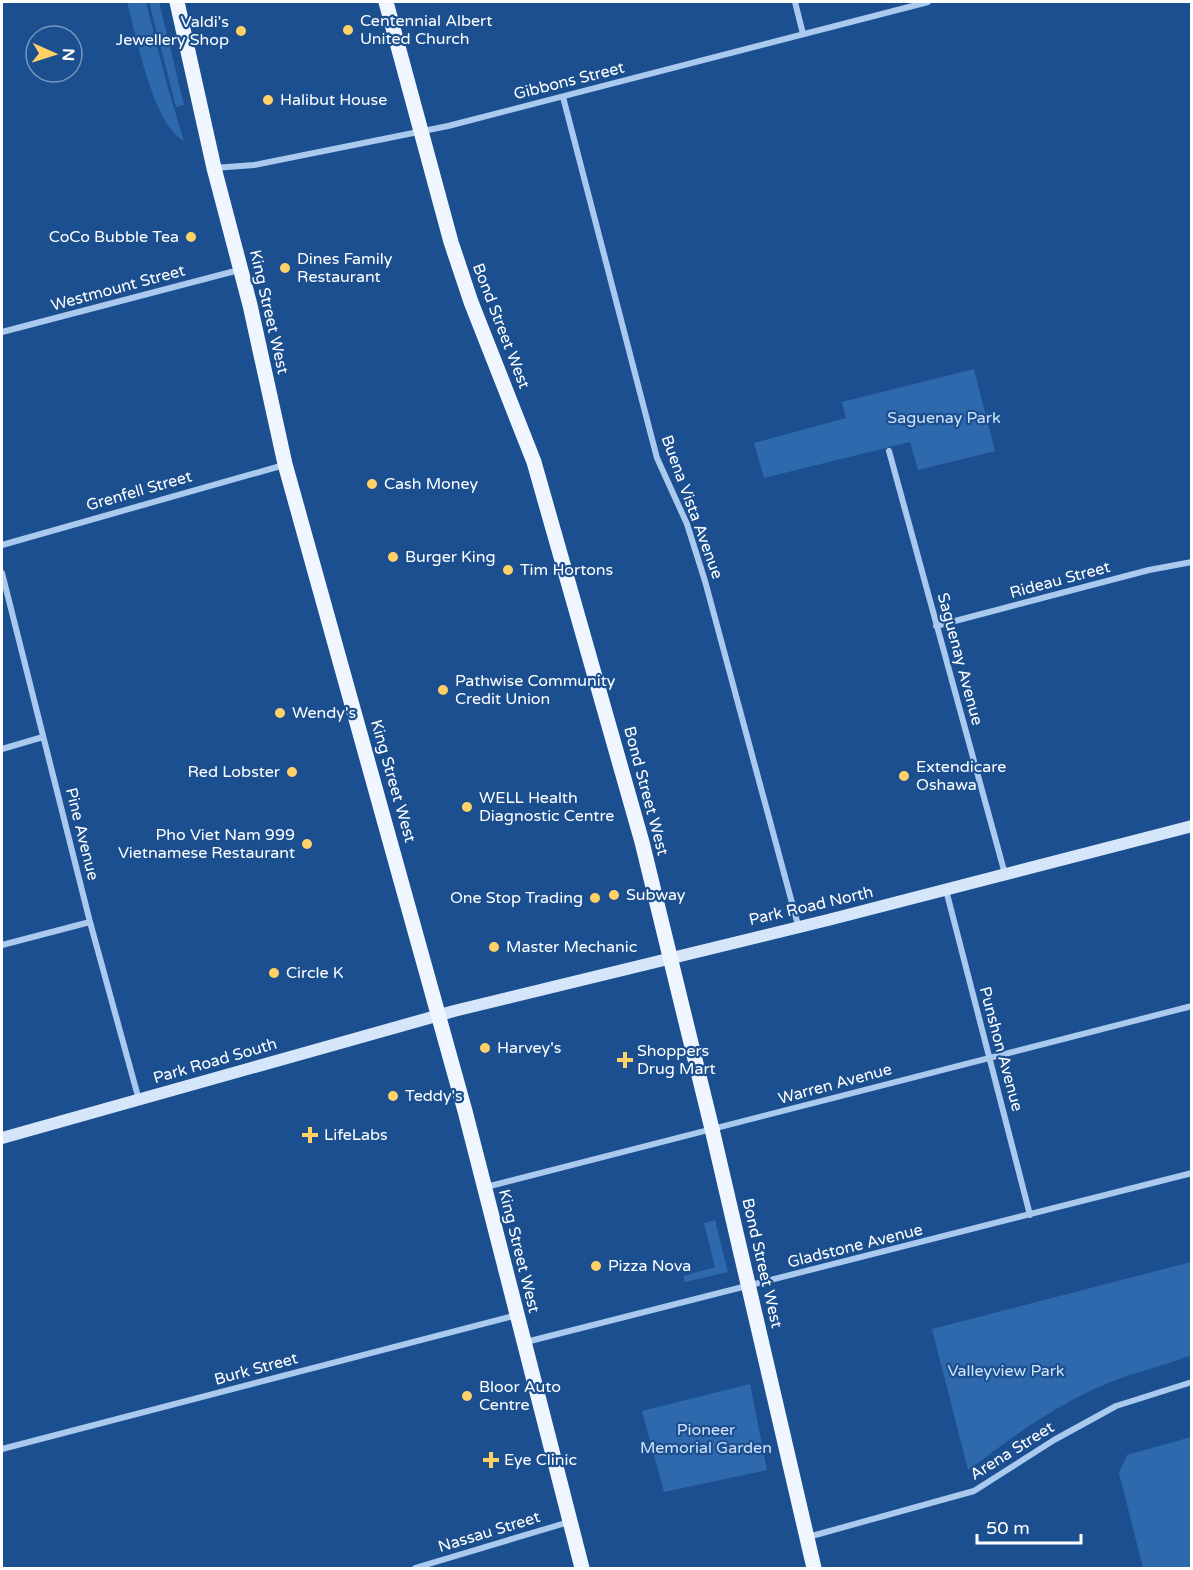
<svg xmlns="http://www.w3.org/2000/svg" width="1193" height="1570" viewBox="0 0 1193 1570" font-family="'Varela Round',sans-serif">
  <style>
    .green { fill: #2e69ad }
    .lines { fill: none; stroke-linecap: round; stroke-linejoin: round }
    .street { stroke: #a9c9ee; stroke-width: 6 }
    .secondary { stroke: #d6e6fa; stroke-width: 12 }
    .primary { stroke: #f0f6ff; stroke-width: 15 }
    .poi-dot { fill: #ffd166; stroke: #1b4f8f; stroke-width: 2 }
    .labels { text-anchor: middle; dominant-baseline: central; stroke-width: 4.5; stroke-linejoin: round; paint-order: stroke }
    .poi-label { font-size: 16px; fill: #fff; stroke: #1b4f8f; text-anchor: start }
    .street-label { font-size: 16px; fill: #fff; stroke: #1b4f8f }
    .park-label { font-size: 16px; fill: #cfe3fa; stroke: #1b4f8f }
  </style>
  <rect width="100%" height="100%" fill="#1b4f8f"/>
  <!-- green -->
  <path class="green" d="M127,2H146L167,85L184,141C152,123 137,37 127,2Z
    M149,2H159L184,105L176,107Z
    M974,369L995,451L918,470L910,442L764,478L754,443L846,418L842,402Z
    M715,1220L728,1272L685,1282L683,1276L715,1267L704,1223Z
    M1191,1262V1355C1164,1366 1135,1372 1108,1383C1057,1404 1012,1437 968,1470L932,1329Z
    M750,1384L767,1470L664,1492L642,1411Z
    M1191,1437V1568H1143L1119,1473L1127,1455Z"/>
  <g class="lines">
    <!-- street -->
    <path class="street" d="M795,2L803,34
      M563,97L657,458L687,524L705,581L798,925
      M214,168L254,165L448,126L928,2
      M2,332L239,270
      M889,451L1005,874
      M2,545L284,465
      M2,573L90,922L139,1100
      M936,626L1149,570L1192,562
      M2,749L43,737
      M946,890L1030,1215
      M2,945L90,922
      M486,1187L1192,1006
      M526,1342L1192,1173
      M2,1449L517,1315
      M808,1537L974,1491L1054,1440L1116,1406L1192,1382
      M415,1568L569,1522"/>
    <!-- secondary -->
    <path class="secondary" d="M2,1138L454,1011L828,920L1192,826"/>
    <!-- primary -->
    <path class="primary" d="M177,2L214,168L250,305L285,464L465,1111L582,1568
      M386,2L451,242L471,302L534,462L642,842L712,1129L814,1568"/>
  </g>
  <!-- markers -->
  <g class="poi-dot">
    <circle cx="348" cy="30" r="6"/>
    <circle cx="241" cy="31" r="6"/>
    <circle cx="268" cy="100" r="6"/>
    <circle cx="191" cy="237" r="6"/>
    <circle cx="285" cy="268" r="6"/>
    <circle cx="372" cy="484" r="6"/>
    <circle cx="393" cy="557" r="6"/>
    <circle cx="508" cy="570" r="6"/>
    <circle cx="443" cy="690" r="6"/>
    <circle cx="280" cy="713" r="6"/>
    <circle cx="292" cy="772" r="6"/>
    <circle cx="904" cy="776" r="6"/>
    <circle cx="467" cy="807" r="6"/>
    <circle cx="307" cy="844" r="6"/>
    <circle cx="614" cy="895" r="6"/>
    <circle cx="595" cy="898" r="6"/>
    <circle cx="494" cy="947" r="6"/>
    <circle cx="274" cy="973" r="6"/>
    <circle cx="485" cy="1048" r="6"/>
    <path d="M622 1051h6v6h6v6h-6v6h-6v-6h-6v-6h6z"/>
    <circle cx="393" cy="1096" r="6"/>
    <path d="M307 1126h6v6h6v6h-6v6h-6v-6h-6v-6h6z"/>
    <circle cx="596" cy="1266" r="6"/>
    <circle cx="467" cy="1396" r="6"/>
    <path d="M488 1451h6v6h6v6h-6v6h-6v-6h-6v-6h6z"/>
  </g>
  <g class="labels">
    <!-- poi labels -->
    <g class="poi-label">
      <text x="360" y="21">Centennial Albert<tspan x="360" dy="18">United Church</tspan></text>
      <text x="229" y="22" text-anchor="end">Valdi's<tspan x="229" dy="18">Jewellery Shop</tspan></text>
      <text x="280" y="100">Halibut House</text>
      <text x="179" y="237" text-anchor="end">CoCo Bubble Tea</text>
      <text x="297" y="259">Dines Family<tspan x="297" dy="18">Restaurant</tspan></text>
      <text x="384" y="484">Cash Money</text>
      <text x="405" y="557">Burger King</text>
      <text x="520" y="570">Tim Hortons</text>
      <text x="455" y="681">Pathwise Community<tspan x="455" dy="18">Credit Union</tspan></text>
      <text x="292" y="713">Wendy's</text>
      <text x="916" y="767">Extendicare<tspan x="916" dy="18">Oshawa</tspan></text>
      <text x="280" y="772" text-anchor="end">Red Lobster</text>
      <text x="479" y="798">WELL Health<tspan x="479" dy="18">Diagnostic Centre</tspan></text>
      <text x="295" y="835" text-anchor="end">Pho Viet Nam 999<tspan x="295" dy="18">Vietnamese Restaurant</tspan></text>
      <text x="626" y="895">Subway</text>
      <text x="583" y="898" text-anchor="end">One Stop Trading</text>
      <text x="506" y="947">Master Mechanic</text>
      <text x="286" y="973">Circle K</text>
      <text x="497" y="1048">Harvey's</text>
      <text x="637" y="1051">Shoppers<tspan x="637" dy="18">Drug Mart</tspan></text>
      <text x="405" y="1096">Teddy's</text>
      <text x="324" y="1135">LifeLabs</text>
      <text x="608" y="1266">Pizza Nova</text>
      <text x="479" y="1387">Bloor Auto<tspan x="479" dy="18">Centre</tspan></text>
      <text x="504" y="1460">Eye Clinic</text>
    </g>
    <!-- street labels -->
    <g class="street-label">
      <text transform="translate(569 81) rotate(-14)">Gibbons Street</text>
      <text transform="translate(118 288) rotate(-15)">Westmount Street</text>
      <text transform="translate(269 312) rotate(77)">King Street West</text>
      <text transform="translate(501 326) rotate(69)">Bond Street West</text>
      <text transform="translate(139 491) rotate(-16)">Grenfell Street</text>
      <text transform="translate(692 507) rotate(70)">Buena Vista Avenue</text>
      <text transform="translate(1060 580) rotate(-15)">Rideau Street</text>
      <text transform="translate(960 659) rotate(75)">Saguenay Avenue</text>
      <text transform="translate(393 781) rotate(74)">King Street West</text>
      <text transform="translate(646 791) rotate(75)">Bond Street West</text>
      <text transform="translate(82 834) rotate(76)">Pine Avenue</text>
      <text transform="translate(811 906) rotate(-13)">Park Road North</text>
      <text transform="translate(1001 1049) rotate(75)">Punshon Avenue</text>
      <text transform="translate(215 1061) rotate(-16)">Park Road South</text>
      <text transform="translate(835 1084) rotate(-15)">Warren Avenue</text>
      <text transform="translate(855 1246) rotate(-14)">Gladstone Avenue</text>
      <text transform="translate(519 1251) rotate(76)">King Street West</text>
      <text transform="translate(762 1263) rotate(77)">Bond Street West</text>
      <text transform="translate(256 1369) rotate(-15)">Burk Street</text>
      <text transform="translate(1012 1451) rotate(-32)">Arena Street</text>
      <text transform="translate(489 1532) rotate(-17)">Nassau Street</text>
    </g>
    <!-- park labels -->
    <g class="park-label">
      <text x="944" y="418">Saguenay Park</text>
      <text x="1006" y="1371">Valleyview Park</text>
      <text x="706" y="1430">Pioneer<tspan x="706" dy="18">Memorial Garden</tspan></text>
    </g>
  </g>
  <!-- border -->
  <rect width="1193" height="1570" fill="none" stroke="#ffffff" stroke-width="6"/>
  <!-- north arrow -->
  <g transform="translate(54 54) rotate(93)"><circle r="28" fill="#1b4f8f" stroke="#7695bc" stroke-width="1.5"/>
  <path d="M0-4.5L10 22L0 15L-10 22Z" fill="#ffd166"/>
  <text y="-9" font-size="16" font-weight="bold" text-anchor="middle" fill="#ffffff">N</text>
  </g>
  <!-- scale -->
  <path d="M977 1534v9h104v-9" fill="none" stroke="#ffffff" stroke-width="3"/>
  <text x="986" y="1534" font-size="18" fill="#ffffff" stroke="#1b4f8f" stroke-width="4.5" paint-order="stroke">50 m</text>
</svg>
